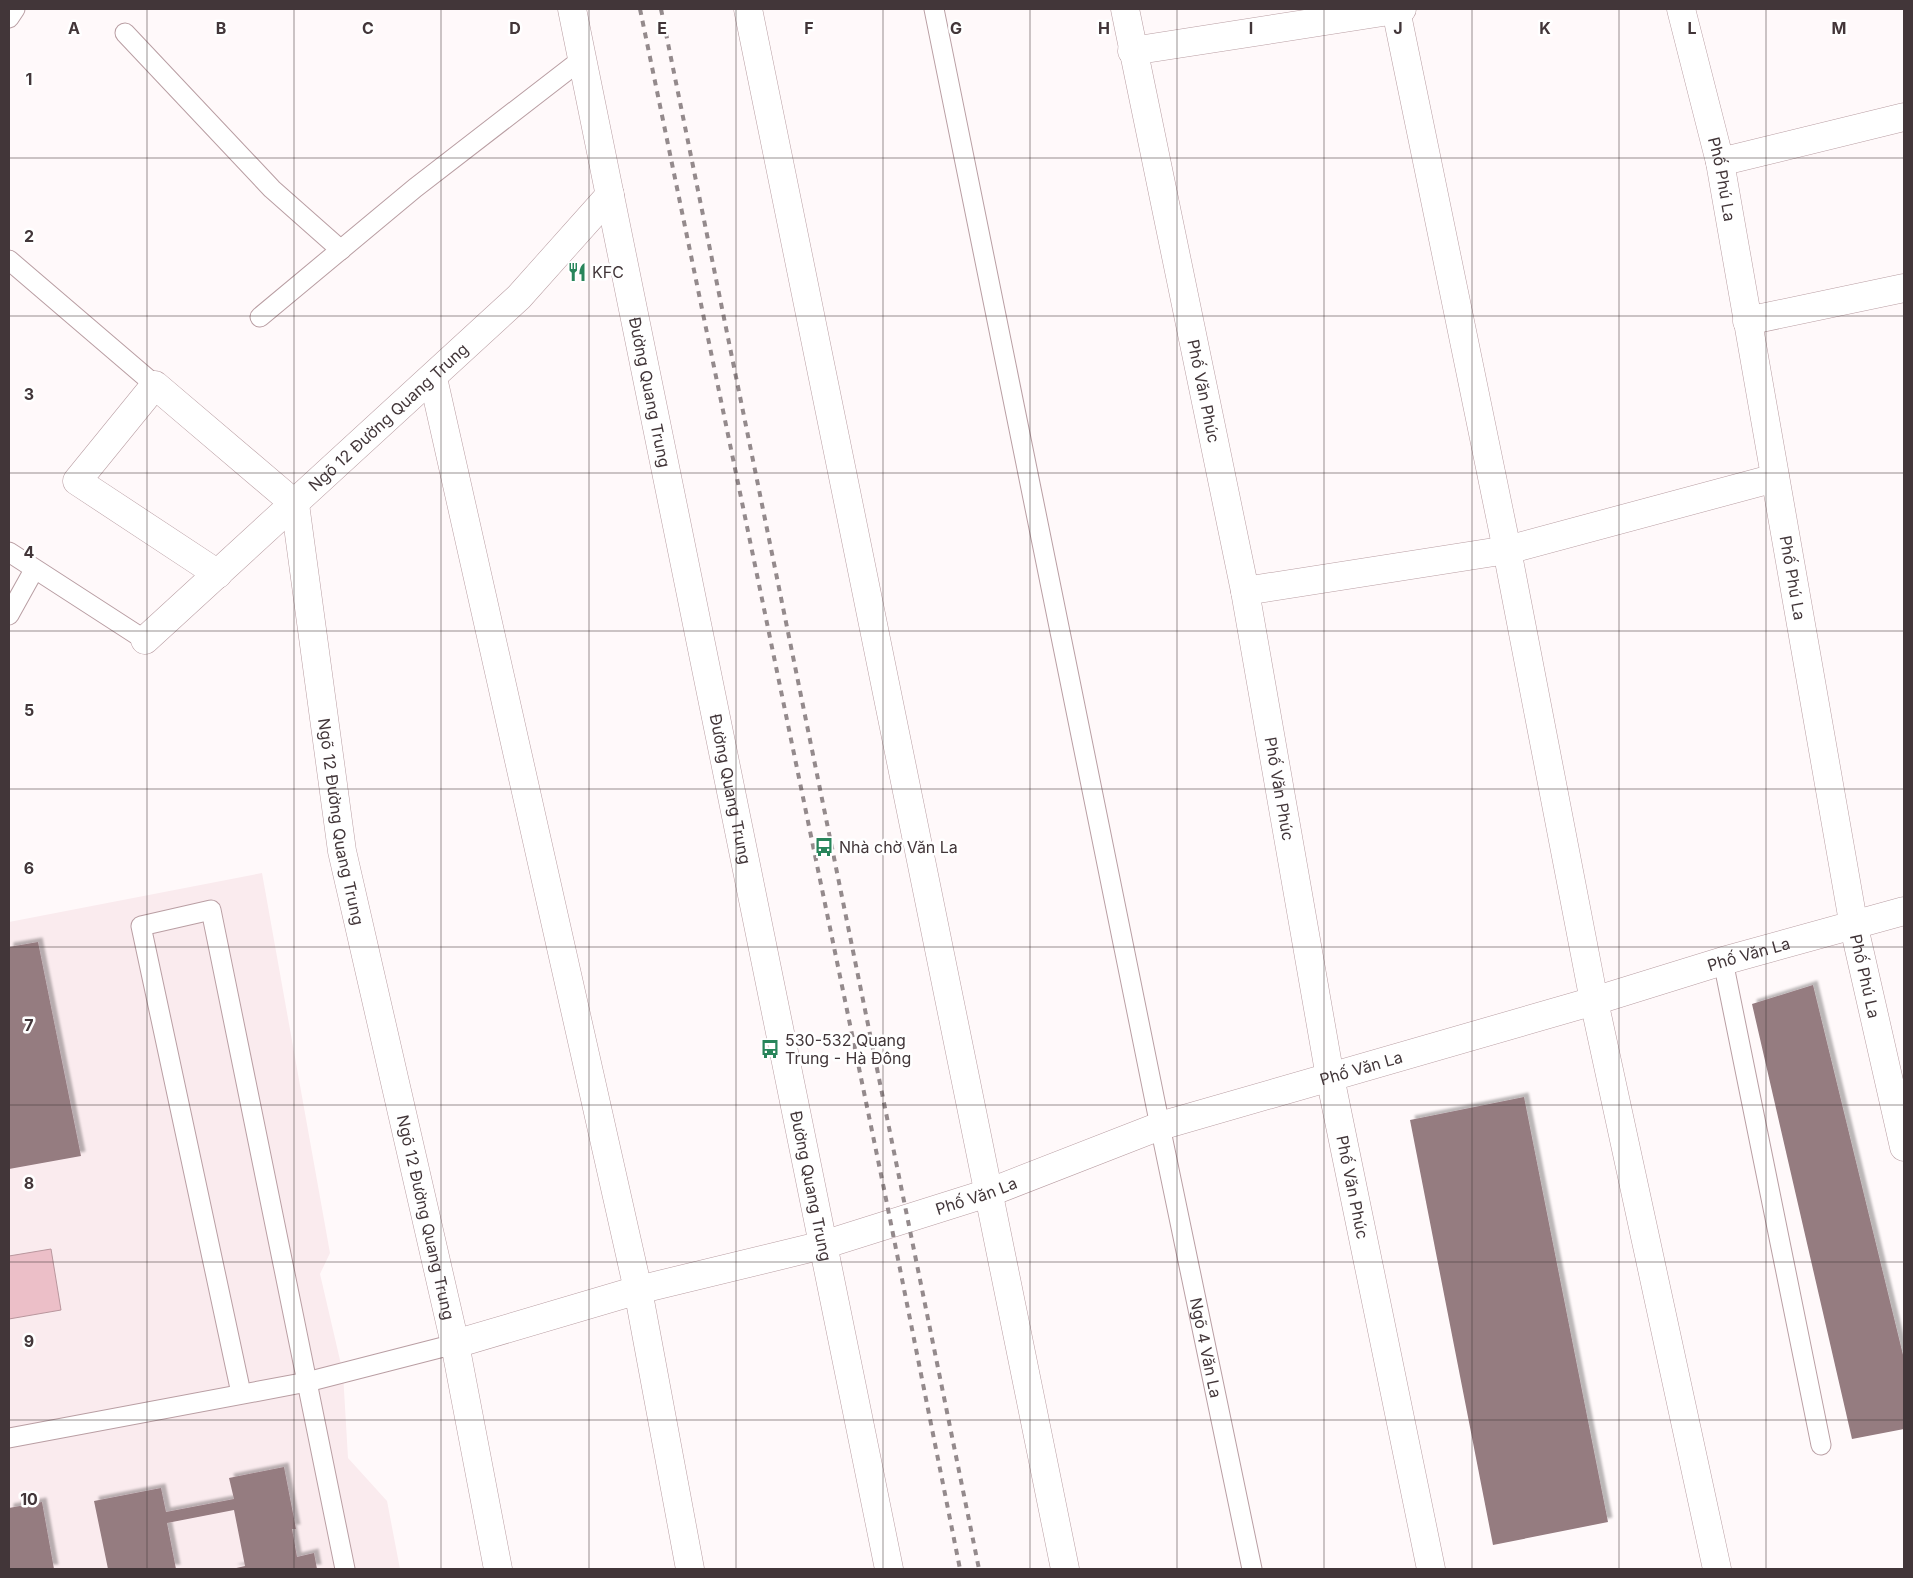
<svg xmlns="http://www.w3.org/2000/svg" width="1913" height="1578" viewBox="0 0 1913 1578" font-family="Inter,sans-serif">
  <style>
    .built { fill: #faebee }
    .water { fill: #ecbfc8; stroke: #b9969d }
    .building { fill: #957b80; filter: url(#shadow) }
    .lines { fill: none; stroke-linecap: round; stroke-linejoin: round }
    .lane-casing { stroke: #b99ea3; stroke-width: 21 }
    .street-casing { stroke: #b99ea3; stroke-width: 29 }
    .highway-casing { stroke: #b99ea3; stroke-width: 29 }
    .lane { stroke: #fff; stroke-width: 19 }
    .street { stroke: #fff; stroke-width: 28 }
    .highway { stroke: #fff; stroke-width: 28 }
    .rail { stroke: #948a8c; stroke-width: 4; stroke-dasharray: 6 6; stroke-linecap: butt }
    .grid { fill: none; stroke: #423639; stroke-width: 1; stroke-opacity: 0.55 }
    .labels { text-anchor: middle; dominant-baseline: central; stroke-width: 5; stroke-linejoin: round; paint-order: stroke }
    .street-label { font-size: 16px; fill: #423639; stroke: #fff }
    .poi-label { font-size: 16px; fill: #423639; stroke: #fff; text-anchor: start }
    .grid-label { font-size: 16px; text-anchor: middle; font-weight: bold; fill: #423639; stroke: #fff; stroke-width: 5; stroke-linejoin: round; paint-order: stroke }
  </style>
  <defs>
    <filter id="shadow"><feDropShadow dx="4.5" dy="-4.5" stdDeviation="1" flood-color="#0004"/></filter>
  </defs>
  <rect width="100%" height="100%" fill="#fff9fa"/>
  <!-- built -->
  <path class="built" d="M262,873L330,1253L320,1274L343,1373L348,1458L387,1501L400,1569H9V922Z"/>
  <!-- water -->
  <path class="water" d="M51,1249L61,1310L9,1319V1256Z"/>
  <!-- building -->
  <path class="building" d="M38,942L81,1156L9,1169V947Z
    M1813,985L1904,1359V1429L1852,1439L1752,1004Z
    M1524,1097L1608,1522L1493,1545L1410,1120Z
    M284,1467L296,1529H292L297,1557L314,1553L317,1569H232L245,1566L234,1510L167,1523L176,1569H108L94,1501L161,1488L166,1512L234,1499L229,1478Z
    M42,1502L54,1569H9V1508Z"/>
  <g class="lines">
    <!-- lane casing -->
    <g class="lane-casing">
      <g id="lane">
        <path id="s1" d="M934,9L1160,1126L1252,1569"/>
        <path d="M9,18L15,9"/>
        <path d="M125,33L272,189L341,250"/>
        <path d="M9,260L155,385"/>
        <path d="M260,317L415,188L582,59"/>
        <path d="M9,552L145,640"/>
        <path d="M9,615L34,570"/>
        <path d="M1723,961L1821,1445"/>
        <path d="M241,1393L141,926L211,910L345,1569"/>
        <path d="M9,1438L307,1382L455,1344"/>
      </g>
    </g>
    <!-- street casing -->
    <g class="street-casing">
      <g id="street">
        <path id="s2" d="M1125,9L1245,591L1330,1077L1431,1569"/>
        <path id="s3" d="M1681,9L1720,162L1854,927L1904,1147"/>
        <path d="M1396,10L1507,550L1594,1001L1717,1569"/>
        <path d="M1132,51L1402,9"/>
        <path d="M1720,162L1904,117"/>
        <path d="M1747,321L1904,288"/>
        <path d="M433,378L638,1290L690,1569"/>
        <path id="s4" d="M295,504L342,851L455,1344L498,1569"/>
        <path d="M218,574L77,481L155,385L295,504"/>
        <path d="M1245,591L1507,550L1775,478"/>
        <path id="s5" d="M145,640L519,297L610,195"/>
        <path id="s6" d="M455,1344L638,1290L823,1245L988,1193L1160,1126L1594,1001L1723,961L1904,911"/>
      </g>
    </g>
    <!-- highway casing -->
    <g class="highway-casing">
      <g id="highway">
        <path id="s7" d="M572,9L889,1569"/>
        <path d="M748,9L1065,1569"/>
      </g>
    </g>
    <!-- lane -->
    <use href="#lane" class="lane"/>
    <!-- street -->
    <use href="#street" class="street"/>
    <!-- highway -->
    <use href="#highway" class="highway"/>
    <!-- rail -->
    <path class="rail" d="M640,9L884,1189L960,1569
      M661,9L979,1569"/>
  </g>
  <!-- grid -->
  <path class="grid" d="M147,9V1569M294,9V1569M441,9V1569M589,9V1569M736,9V1569M883,9V1569M1030,9V1569M1177,9V1569M1324,9V1569M1472,9V1569M1619,9V1569M1766,9V1569M9,158H1904M9,316H1904M9,473H1904M9,631H1904M9,789H1904M9,947H1904M9,1105H1904M9,1262H1904M9,1420H1904"/>
  <!-- icons -->
  <defs>
    <g id="restaurant-bare" transform="scale(1.5)"><path d="M-5-6h1v4h1v-4h1v4h1v-4h1v5L-1.5 .5V6h-2V.5L-5-1ZM5-6V6H3V1.5H1.5Q1.5-4 5-6Z" fill="#28855b" stroke="#fff" stroke-width="2.5" paint-order="stroke"/></g>
    <g id="bus-bare" transform="scale(1.5)"><path d="M-5-6H5V4H4V6H2V4H-2V6H-4V4H-5ZM-3.5-4V0h7V-4ZM-3.5 1.2v1.5H-2V1.2ZM2 1.2v1.5H3.5V1.2Z" fill="#28855b" stroke="#fff" stroke-width="2.5" paint-order="stroke"/></g>
  </defs>
  <g fill-rule="evenodd">
    <use href="#restaurant-bare" x="577" y="272"/>
    <use href="#bus-bare" x="824" y="847"/>
    <use href="#bus-bare" x="770" y="1049"/>
  </g>
  <g class="labels">
    <!-- street labels -->
    <g class="street-label">
      <text stroke="none"><textPath href="#s3" startOffset="175">Phố Phú La</textPath></text>
      <text stroke="none"><textPath href="#s2" startOffset="390">Phố Văn Phúc</textPath></text>
      <text stroke="none"><textPath href="#s7" startOffset="391">Đường Quang Trung</textPath></text>
      <text stroke="none"><textPath href="#s5" startOffset="330">Ngõ 12 Đường Quang Trung</textPath></text>
      <text stroke="none"><textPath href="#s3" startOffset="580">Phố Phú La</textPath></text>
      <text stroke="none"><textPath href="#s7" startOffset="796">Đường Quang Trung</textPath></text>
      <text stroke="none"><textPath href="#s2" startOffset="795">Phố Văn Phúc</textPath></text>
      <text stroke="none"><textPath href="#s4" startOffset="321">Ngõ 12 Đường Quang Trung</textPath></text>
      <text stroke="none"><textPath href="#s6" startOffset="1352">Phố Văn La</textPath></text>
      <text stroke="none"><textPath href="#s3" startOffset="985">Phố Phú La</textPath></text>
      <text stroke="none"><textPath href="#s6" startOffset="948">Phố Văn La</textPath></text>
      <text stroke="none"><textPath href="#s7" startOffset="1201">Đường Quang Trung</textPath></text>
      <text stroke="none"><textPath href="#s2" startOffset="1200">Phố Văn Phúc</textPath></text>
      <text stroke="none"><textPath href="#s6" startOffset="542">Phố Văn La</textPath></text>
      <text stroke="none"><textPath href="#s4" startOffset="726">Ngõ 12 Đường Quang Trung</textPath></text>
      <text stroke="none"><textPath href="#s1" startOffset="1366">Ngõ 4 Văn La</textPath></text>
    </g>
    <!-- poi labels -->
    <g class="poi-label">
      <text x="592" y="272">KFC</text>
      <text x="839" y="847">Nhà chờ Văn La</text>
      <text x="785" y="1040">530-532 Quang<tspan x="785" dy="18">Trung - Hà Đông</tspan></text>
    </g>
  </g>
  <g class="grid-label">
    <text x="74" y="34">A</text>
    <text x="221" y="34">B</text>
    <text x="368" y="34">C</text>
    <text x="515" y="34">D</text>
    <text x="662" y="34">E</text>
    <text x="809" y="34">F</text>
    <text x="956" y="34">G</text>
    <text x="1104" y="34">H</text>
    <text x="1251" y="34">I</text>
    <text x="1398" y="34">J</text>
    <text x="1545" y="34">K</text>
    <text x="1692" y="34">L</text>
    <text x="1839" y="34">M</text>
    <text x="29" y="85">1</text>
    <text x="29" y="242">2</text>
    <text x="29" y="400">3</text>
    <text x="29" y="558">4</text>
    <text x="29" y="716">5</text>
    <text x="29" y="874">6</text>
    <text x="29" y="1031">7</text>
    <text x="29" y="1189">8</text>
    <text x="29" y="1347">9</text>
    <text x="29" y="1505">10</text>
  </g>
  <!-- border -->
  <rect width="1913" height="1578" fill="none" stroke="#423639" stroke-width="20"/>
</svg>
